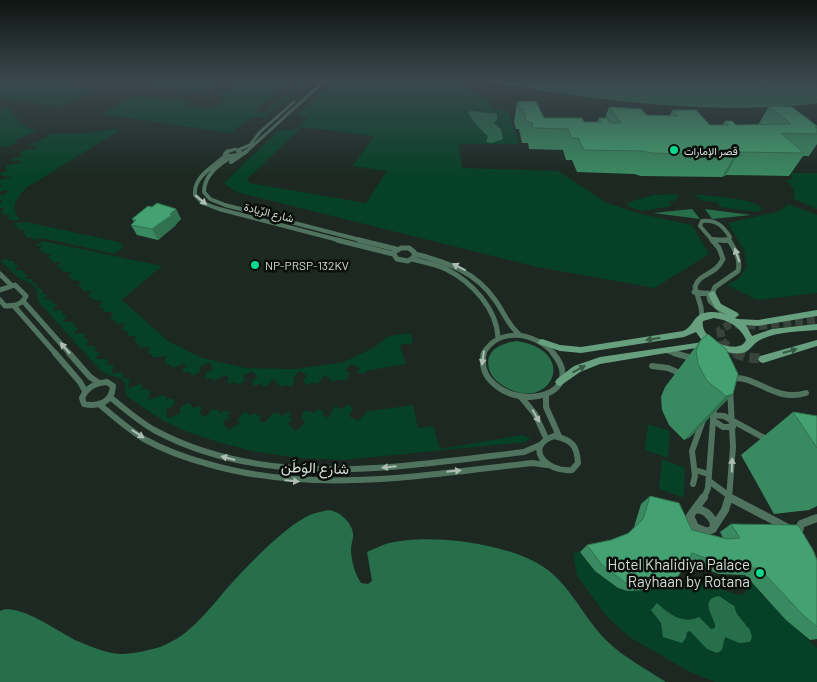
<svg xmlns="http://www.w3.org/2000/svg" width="817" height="682" viewBox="0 0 817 682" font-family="Barlow,Vazirmatn,sans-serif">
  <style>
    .green { fill: #064026; fill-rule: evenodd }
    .water { fill: #276e4b }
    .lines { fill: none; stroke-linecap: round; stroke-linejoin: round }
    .secondary-tunnel-far1 { stroke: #38433c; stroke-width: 8; stroke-dasharray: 8 4; stroke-linecap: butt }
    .secondary-tunnel { stroke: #38433c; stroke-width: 10; stroke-dasharray: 10 5; stroke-linecap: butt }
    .street-far4 { stroke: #50735f; stroke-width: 3 }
    .street-far3 { stroke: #50735f; stroke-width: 4 }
    .street-far2 { stroke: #50735f; stroke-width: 5 }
    .street-far1 { stroke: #50735f; stroke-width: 6 }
    .street { stroke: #50735f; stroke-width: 8 }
    .secondary { fill: #67a07f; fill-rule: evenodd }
    .wall { fill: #3a8a61 }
    .shaded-wall { fill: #30714f }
    .building { fill: #44a171; stroke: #30714f }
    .oneway { fill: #aebdb4 }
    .oneway2 { fill: #385846 }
    .poi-dot { fill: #0ad98b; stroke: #0a0f0c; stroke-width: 2 }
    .labels { text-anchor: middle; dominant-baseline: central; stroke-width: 5; stroke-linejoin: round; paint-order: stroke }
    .far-poi-label { font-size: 11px; fill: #d6ddd8; stroke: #0a0f0c; text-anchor: start }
    .far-street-label { font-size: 11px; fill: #d6ddd8; stroke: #0a0f0c }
    .poi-label { font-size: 12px; fill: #d6ddd8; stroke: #0a0f0c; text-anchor: start }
    .near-street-label { font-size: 15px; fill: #d6ddd8; stroke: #0a0f0c }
    .near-poi-label { font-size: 15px; fill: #d6ddd8; stroke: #0a0f0c; text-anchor: end }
  </style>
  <rect width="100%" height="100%" fill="#1c2821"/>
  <!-- green -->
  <path class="green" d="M0,82H24L21,83L43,87L51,83L96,90L60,107L0,98Z
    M157,82H217L201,92L150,86Z
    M240,82H291L254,111L264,113L303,82H307L265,117H252L231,133L103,114L135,95L190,102L185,106L211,109L228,98L219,96Z
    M334,82H449L473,90L488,100L493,108L508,111L519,144H459L462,168L558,171L607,203L641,214L692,225L709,254L655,288L537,267L236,192L224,183L279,130H295L308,118L296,115ZM302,127L374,136L353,166L387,171L366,203L250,183L247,179Z
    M0,108L10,109L22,125L37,131C29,133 24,138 15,140L17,142L10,146L0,147Z
    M117,129L120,130L26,188C17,198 8,208 21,220H9L7,219L10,215H2L4,213L1,212L4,208H0V203L3,200H0V195H4L9,191L4,190L0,192V187L2,186L0,185V180L12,177L0,176L1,173L9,170L5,169L7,165L21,163L19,160L11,161L14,158L22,156L19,154L23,150L36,149L35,146L28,147L33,143L40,142L39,140L49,136L48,134L86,133Z
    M791,173H817V209L794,199V190L786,180L793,179Z
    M677,194L679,196H676L678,199H675L676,201H668L672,206L642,211L629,207L626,203L653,195Z
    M693,194C708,196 755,198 763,209L756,212L720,207L717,202L703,201Z
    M788,204L817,215V293L757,300L727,285L739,278L747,266L744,251L728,223L780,211Z
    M26,222L119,242L124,247L114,254L42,238L32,240L33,237L26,238V235L23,234L25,230H19L18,227L14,225L15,223Z
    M43,241L162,266L122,300L168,341L202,358L246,368L295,369L344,362L373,348L389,336L411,333L413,343L400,345L406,364L366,371V373H356L360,368L351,364L345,370L350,373L347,376L349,378L343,381L339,379L333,382L325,375L318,384L312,383L306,385L303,380L307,376L300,371L293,377L295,380L292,387L286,385L280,387L274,379L265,387L260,384L253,386L252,380L258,377L252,371L243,376L245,379L240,385L235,382L228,384L227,381L229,379L226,375L213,381L212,378L205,379L206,373L213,370L210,362L199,367L200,371L193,376L189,372H183V368L186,367L185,363L173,368L170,364L164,363L167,355L160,357H152V354L148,353L149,347L141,348L138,346L139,344L134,342L136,336H128L127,331L122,330L124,323L116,324L115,320L110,319L113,312H103L104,309L99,307L102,301L92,300L93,298L88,297L91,291H83L82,288L78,286L81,281L71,280L72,278L68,277L71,272H63L62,269L57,267L60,262L53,263L52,260L48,258L51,254H44L43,251H39L42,246H35Z
    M10,257L7,261H14V264L19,265L15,270H22L24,272L23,274L28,275L25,279H31L33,283L38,285L37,287L43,290L42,293L47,295L43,300L51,299L52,303L57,304L53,311L62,310V314L67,316L63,322H72L74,323L73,326L78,328L74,334L83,333L85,335L84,338L89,340L86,346H94L96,348L95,351L100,352L96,359H106L108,361L107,364L114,366L111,374L121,372L124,375L123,378L130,379L127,389L140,384L143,386L142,389L150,390L148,400L163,395L166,396V400L170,398L175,400L173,406L166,409L167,418L180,414V408L187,403L191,404L192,408L200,406L202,410L200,411L202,417L209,414V412L213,409L218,410L220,413L224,411H228L230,413L227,415L229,418L223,422L228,430L240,423L237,419L243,413L247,412L250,416L254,413L261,417L259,419L264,423L273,413H279L281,416L289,412L292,414L289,417L292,419L288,424L296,431L305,422L301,418L304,411H309L313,413L319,409L324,412L322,414L328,418L335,406L342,409L349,404L353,410L349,416L358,421L366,413L364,412L413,405L418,428L433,426L440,449L522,435L524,437L531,436L526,442L344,460L300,458L256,452L221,443L185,431L162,420L129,398L126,394L125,384L121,378L106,374L100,370L38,301L37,290L33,285L18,277L1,261Z
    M648,424L670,431L668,458L645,450Z
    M662,459L685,468L684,498L659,489Z
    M580,552L595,571L618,588L646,590L666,584L677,589L685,581L694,579L708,588L721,589L738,595L744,594L747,588L740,576L745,575L766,599L817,648V682H715L688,671L631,638L608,618L577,576L573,553Z"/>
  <!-- water -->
  <path class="water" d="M488,82H817V103C791,107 764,107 737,108C654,108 570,96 488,82Z
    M471,111L497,114V120L494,123L501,129L503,139L492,143L486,142L488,136C483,133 470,117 468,112Z
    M692,209L700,219L653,213Z
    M705,209L751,215L712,219Z
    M517,341C580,351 551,412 507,388C499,384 491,377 489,369C484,350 502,343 517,341Z
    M328,510C339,511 351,521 353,533C354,538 351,543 351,549C351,560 355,574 361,583L368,584L372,581L367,552C374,549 382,545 389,543C431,533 509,543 545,568C571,586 584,618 606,640C623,657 646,669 666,682H0V611C17,602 59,632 75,640C89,646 108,654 122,654C133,654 150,650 160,647C190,636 210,608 230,585C247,566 284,528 306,517C313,513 320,512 328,510Z
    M719,596L734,606L737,614L750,630L752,637L750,642L739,643L725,637L722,650L717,653L707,649L690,631L687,632L686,638L682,643L663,637L661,623L651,610L657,603C669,614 683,625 699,617L711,629L715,628V625C712,614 700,599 719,596Z"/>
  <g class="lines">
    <!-- secondary-tunnel-far1 -->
    <path class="secondary-tunnel-far1" d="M737,354L722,341L720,330L730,324L760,326L817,320"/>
    <!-- secondary-tunnel -->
    <path class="secondary-tunnel" d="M735,353L745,357L763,359"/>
    <!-- street-far4 -->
    <path class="street-far4" d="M238,150L250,145L260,132L294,102
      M227,152L235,149L240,152
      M246,152L323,82"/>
    <!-- street-far3 -->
    <path class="street-far3" d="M228,151L225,154L230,156L238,155L240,152L238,151
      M226,155C214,167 193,176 195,195L203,203L219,209L342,241
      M233,156C219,164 204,175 204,192L210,199L225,205L364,241
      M231,162L247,151
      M713,239L725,241
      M729,239L730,241
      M713,241L700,226L702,221C716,219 723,226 730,237L726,241"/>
    <!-- street-far2 -->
    <path class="street-far2" d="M337,240L393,254
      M359,240L396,249
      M716,240H727
      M401,248H409L414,252V257L408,261L397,259L393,253Z
      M415,254C447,262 476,272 495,300C504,312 508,326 520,335
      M412,259C423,262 435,264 446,269C472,282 497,309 498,338
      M0,274L11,285
      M0,290L15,285L26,296C22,305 14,306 5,306L0,300
      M694,292L712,294L715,287L738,271C741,259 735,250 729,240
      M708,293L710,301L728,317
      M23,301L70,354
      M14,306L56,354
      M702,318L701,307L695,287C700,272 715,276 723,259L719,248L712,240
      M668,351L678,354
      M483,354C499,326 535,332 554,354"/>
    <!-- street-far1 -->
    <path class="street-far1" d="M55,353L80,382L85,391
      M69,353L90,377L99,383
      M484,353C481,363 484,374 491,381C521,413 587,393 553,353
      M674,353L695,359
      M652,366L668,368L684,375
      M731,379C755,373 773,403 806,393
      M107,382L113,386C112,403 98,407 84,404L82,398C87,387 95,383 107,382Z
      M546,394V407L559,436
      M110,397C125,409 139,422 156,431C269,491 403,466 524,452L540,445
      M521,397L535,414L546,438
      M99,404C113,416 128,429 144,439C164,450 186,458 208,464C314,495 424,475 532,463L547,465
      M712,415L724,416L768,440
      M714,421L723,427H733
      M554,436C572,440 577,445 578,463L572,470C547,473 523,447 554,436Z
      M695,470L708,474
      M709,481L732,498
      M693,484L695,476L692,451L703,420
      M704,498L708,488L714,407
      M729,498L733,447L730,388"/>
    <!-- street -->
    <path class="street" d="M729,497L788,528
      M695,509L704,497
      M695,509C705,510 710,514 714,523L713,529L707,532L695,527L690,516Z
      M714,527L725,510L729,497
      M798,534L801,524L817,518"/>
    <!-- secondary -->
    <path class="secondary" d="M712,291L715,292L721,304L738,313L739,315L735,318L738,319L758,320L817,310V316L758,326L746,325L752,336L772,329L817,324V330C799,332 777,331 760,340C753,343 750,352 742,353C732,355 722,350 712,348C707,348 701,348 696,348L600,364L580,372L560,386L557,385L555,382L557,379L574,366L600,357L703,342L696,332L684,337L581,353L560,351L539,344L538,342L539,340L542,339L560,345L581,347L683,331C691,328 692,321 698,316C706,310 719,312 727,315L715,308L708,294ZM714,318C728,320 740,326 746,340C740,356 699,341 703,321Z
      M817,340V346L763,363L760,362L758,359L760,356Z"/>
  </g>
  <!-- wall -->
  <path class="wall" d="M517,102L544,118L584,122H597L599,118H605L609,107L646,115L670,116L672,110L710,125H722L725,121L736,125H758L769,106L817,126V144L809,156H803L789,176L726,175L722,177L641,176L634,174L577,172L572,160H566L563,150L529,149L528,143H522L519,129H516L514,122Z
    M152,207L176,209L181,219L176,224V225L158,240L137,235L131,225L134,222L132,219Z
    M700,341L733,394L690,437L684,440L669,425L662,410L661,397L665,387Z
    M793,412L817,416V506L809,510L774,514L741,455Z
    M650,496L692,530L723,538L720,532L731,524L817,560V639L810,640L786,620L745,575L719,574L688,562L676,579L665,584L646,590L628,591L618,588L595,571L580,552L587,545L611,540L627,534L634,527L641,504Z"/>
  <!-- shaded-wall -->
  <path class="shaded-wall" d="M739,152L726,175L722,177L735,155Z
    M176,209L181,219L176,224V225L158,240L152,229Z
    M733,394L690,437L684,440L726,396Z
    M676,579L665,584L646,590L656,584Z"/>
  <!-- building -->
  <path class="building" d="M536,101L544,118H582L584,122H601L599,118H607L610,123H621L609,107L642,109L646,115L678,116L672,110H696L710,125H729L725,121H732L736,125L791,124L769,106L792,107L817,126V127H815L817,128V134L781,133L804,153L739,152L735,155L651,153L643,151L584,150L578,138H572L568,129L533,128L532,122H526L523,108H519L517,102Z
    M157,203L176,209L170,214L172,215L152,229L131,225L136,220L132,219L148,206L152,207Z
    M708,334L726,349L738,374L733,394L726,396L707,381L698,364L696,351L700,341Z
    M793,412L817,416V448Z
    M650,496L679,503L692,530L727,539L740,538L731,524L798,525L813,550L817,560V627L803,615L759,568H732L692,553L688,562L676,579L656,584L637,585L626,583L602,565L587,545L611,540L629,533L643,519Z"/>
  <!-- one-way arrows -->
  <defs><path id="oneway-solid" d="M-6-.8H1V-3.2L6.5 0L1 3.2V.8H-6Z" transform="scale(1.25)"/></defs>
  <g class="oneway">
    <use href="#oneway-solid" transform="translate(201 200) rotate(40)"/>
    <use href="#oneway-solid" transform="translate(737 255) rotate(-109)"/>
    <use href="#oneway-solid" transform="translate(459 267) rotate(-153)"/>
    <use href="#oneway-solid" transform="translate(65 348) rotate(-131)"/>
    <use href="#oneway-solid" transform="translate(483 358) rotate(98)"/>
    <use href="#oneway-solid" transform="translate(536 416) rotate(61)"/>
    <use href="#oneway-solid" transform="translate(138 434) rotate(33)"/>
    <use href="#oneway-solid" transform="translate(228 458) rotate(-165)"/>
    <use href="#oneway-solid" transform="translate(732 465) rotate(-88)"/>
    <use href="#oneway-solid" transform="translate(389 467) rotate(174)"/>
    <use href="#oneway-solid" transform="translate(454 471) rotate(-6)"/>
    <use href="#oneway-solid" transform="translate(292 481) rotate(5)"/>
  </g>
  <g class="oneway2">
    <use href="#oneway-solid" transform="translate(653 339) rotate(171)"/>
    <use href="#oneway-solid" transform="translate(790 351) rotate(-16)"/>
    <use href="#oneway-solid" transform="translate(579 369) rotate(-28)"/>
  </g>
  <!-- sky -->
  <linearGradient id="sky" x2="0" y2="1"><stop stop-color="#0f1612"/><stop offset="0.46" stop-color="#3a484e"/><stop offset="1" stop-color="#3a484e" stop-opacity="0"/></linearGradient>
  <rect width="817" height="177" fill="url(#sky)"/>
  <!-- markers -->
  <g class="poi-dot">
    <circle cx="674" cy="150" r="5"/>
    <circle cx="255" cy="265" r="5"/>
    <circle cx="760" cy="573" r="5"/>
  </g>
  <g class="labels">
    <!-- far-poi labels -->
    <g class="far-poi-label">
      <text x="684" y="150">قصر الإمارات</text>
    </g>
    <!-- far-street labels -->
    <g class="far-street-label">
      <text transform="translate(269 212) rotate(14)">شارع الرِّيادة</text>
    </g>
    <!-- poi labels -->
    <g class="poi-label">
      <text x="265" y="265">NP-PRSP-132KV</text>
    </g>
    <!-- near-street labels -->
    <g class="near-street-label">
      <text transform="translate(315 467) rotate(2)">شارع الوَطَن</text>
    </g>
    <!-- near-poi labels -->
    <g class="near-poi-label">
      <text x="750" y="564">Hotel Khalidiya Palace<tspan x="750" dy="17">Rayhaan by Rotana</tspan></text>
    </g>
  </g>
</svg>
